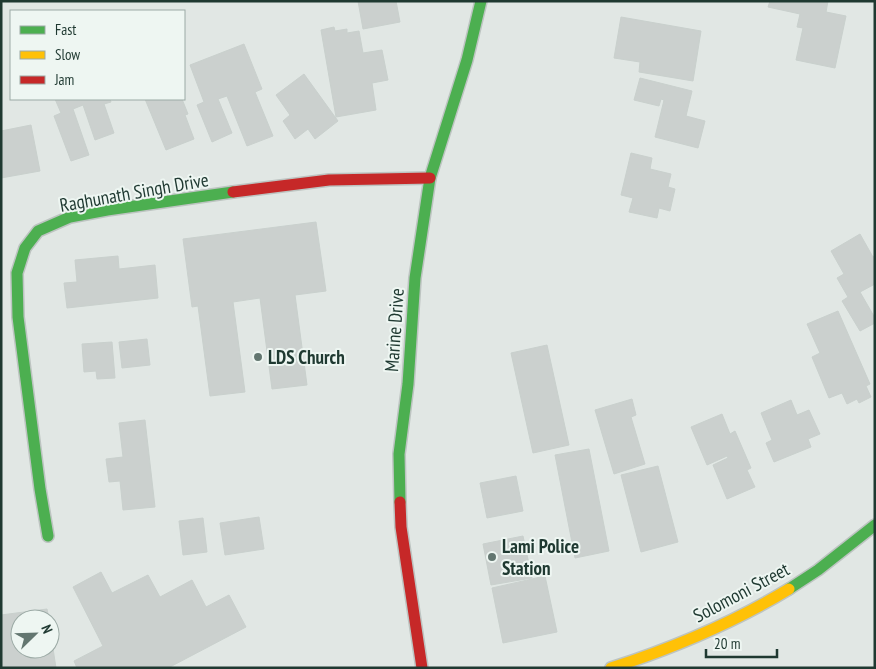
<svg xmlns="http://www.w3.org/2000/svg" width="876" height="669" viewBox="0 0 876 669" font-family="'PT Sans Narrow',sans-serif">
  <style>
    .building { fill: #cbd0ce; stroke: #c9d0cd }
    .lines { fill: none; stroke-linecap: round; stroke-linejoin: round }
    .fast-casing { stroke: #bdc4c1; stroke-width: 14 }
    .slow-casing { stroke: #bdc4c1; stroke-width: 14 }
    .jam-casing { stroke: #bdc4c1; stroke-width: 14 }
    .fast { stroke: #4caf50; stroke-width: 11 }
    .slow { stroke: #ffc107; stroke-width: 11 }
    .jam { stroke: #c62828; stroke-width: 11 }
    .poi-dot { fill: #637670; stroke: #eef6f2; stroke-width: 2 }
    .labels { text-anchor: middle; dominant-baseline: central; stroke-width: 4; stroke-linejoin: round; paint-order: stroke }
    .street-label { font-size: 19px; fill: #1f3931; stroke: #eef6f2 }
    .poi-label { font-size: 19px; font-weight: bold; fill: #1f3931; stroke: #eef6f2; text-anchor: start }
  </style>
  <rect width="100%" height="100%" fill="#e1e7e4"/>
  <!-- building -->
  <path class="building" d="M358,1H396L400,22L363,29Z
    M770,1H828L826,12L846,16L835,68L796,60L803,28L797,27L800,14L768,7Z
    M621,17L701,31L693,81L639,72L640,62L614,58Z
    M334,27L335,31L347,29V33L359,31L363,53L382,50L388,80L372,83L376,110L336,117L321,30Z
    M244,44L262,89L255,92L273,136L247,146L227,96L218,99L232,133L212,142L197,105L204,102L190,65Z
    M304,74L338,121L315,139L308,129L295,139L283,121L290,115L276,95Z
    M640,78L692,91L686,116L705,121L698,148L655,137L664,100L661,99L659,106L634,100Z
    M55,99H110L111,102L104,104L114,133L95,140L83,105L73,109L89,155L71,161L54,116L61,113Z
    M145,99H182L188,114L185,115L194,139L166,150Z
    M31,125L40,171L1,178V131Z
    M631,153L652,158L650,169L671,174L668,187L675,189L670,211L659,208L657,218L629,212L633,198L621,195Z
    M316,222L326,291L295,295L307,385L272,389L260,298L233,302L245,392L210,396L198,306L192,307L183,239Z
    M860,234L873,257L875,256V284L860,292L875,318V323L860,331L842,301L848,297L837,278L844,274L831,251Z
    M118,256L119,269L155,265L158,298L67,308L64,283L77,282L75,260Z
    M838,311L870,384L866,386L871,397L859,403L857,399L847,404L842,393L829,398L812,357L820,353L807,324Z
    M147,339L150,365L122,368L119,342Z
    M112,342L115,378L97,379L96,371L84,372L82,344Z
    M547,345L569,445L533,453L511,353Z
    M632,399L636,415L631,417L645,464L614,474L595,410Z
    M791,400L797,415L809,410L820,434L808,439L811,447L774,462L766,443L772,440L761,413Z
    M722,414L730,434L735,431L751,468L747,470L755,487L727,499L713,465L728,458L727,456L707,465L691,427Z
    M145,420L155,507L123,510L120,481L109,482L106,459L123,457L119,423Z
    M589,449L609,551L575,558L555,455Z
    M658,466L678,542L641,552L621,475Z
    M516,476L523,511L487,518L480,483Z
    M259,517L264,549L225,555L220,523Z
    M203,518L207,552L183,555L179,521Z
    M523,536L532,578L491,585L483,544Z
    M101,572L112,593L148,575L160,597L192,580L206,607L229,595L246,627L168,668H77L74,661L103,646L73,587Z
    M545,576L557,632L503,643L492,588Z
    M47,609L49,619H20V649H50V629L56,668H1V615Z"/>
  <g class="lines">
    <!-- fast casing -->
    <g class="fast-casing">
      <path id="fast" d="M400,502L399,454L408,384L415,278L430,178L467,60L481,1
        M48,536L40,489L18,317L17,273L25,248L38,231L70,217L107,210L233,192
        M789,589L818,570L875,525"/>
    </g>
    <!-- slow casing -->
    <g class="slow-casing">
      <path id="slow" d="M611,668C673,648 733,623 789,589"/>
    </g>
    <!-- jam casing -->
    <g class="jam-casing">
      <path id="jam" d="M233,192L329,180L430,178
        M400,502L401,527L422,668"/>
    </g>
    <!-- fast -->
    <use href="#fast" class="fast"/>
    <!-- slow -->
    <use href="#slow" class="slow"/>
    <!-- jam -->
    <use href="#jam" class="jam"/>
  </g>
  <!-- markers -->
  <g class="poi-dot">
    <circle cx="258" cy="357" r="5"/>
    <circle cx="492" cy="557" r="5"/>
  </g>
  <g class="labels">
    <!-- street labels -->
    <g class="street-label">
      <text transform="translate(134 192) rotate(-10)">Raghunath Singh Drive</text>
      <text transform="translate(394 330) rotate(-86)">Marine Drive</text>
      <text transform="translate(741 592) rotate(-28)">Solomoni Street</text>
    </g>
    <!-- poi labels -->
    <g class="poi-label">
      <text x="268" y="357">LDS Church</text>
      <text x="502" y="546">Lami Police<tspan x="502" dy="22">Station</tspan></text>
    </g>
  </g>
  <!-- border -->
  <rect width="876" height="669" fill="none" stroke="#1f3931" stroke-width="5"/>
  <!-- legend -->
  <rect x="10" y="10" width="175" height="90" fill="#eef6f2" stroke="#9baaa5"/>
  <rect x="20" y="26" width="25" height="8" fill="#4caf50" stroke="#9baaa5"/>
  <text x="55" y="35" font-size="15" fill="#1f3931">Fast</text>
  <rect x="20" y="51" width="25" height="8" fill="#ffc107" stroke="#9baaa5"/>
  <text x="55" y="60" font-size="15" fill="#1f3931">Slow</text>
  <rect x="20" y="76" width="25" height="8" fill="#c62828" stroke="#9baaa5"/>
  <text x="55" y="85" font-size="15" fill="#1f3931">Jam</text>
  <!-- north arrow -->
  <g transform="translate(35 634) rotate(67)"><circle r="24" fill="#eef6f2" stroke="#9baaa5"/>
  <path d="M0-4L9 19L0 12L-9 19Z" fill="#637670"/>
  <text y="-8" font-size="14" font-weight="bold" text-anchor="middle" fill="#1f3931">N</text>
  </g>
  <!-- scale -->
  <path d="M706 649v8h71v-8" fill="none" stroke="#1f3931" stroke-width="2.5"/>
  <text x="714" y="649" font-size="15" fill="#1f3931" stroke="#eef6f2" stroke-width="4" paint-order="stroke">20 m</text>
</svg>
